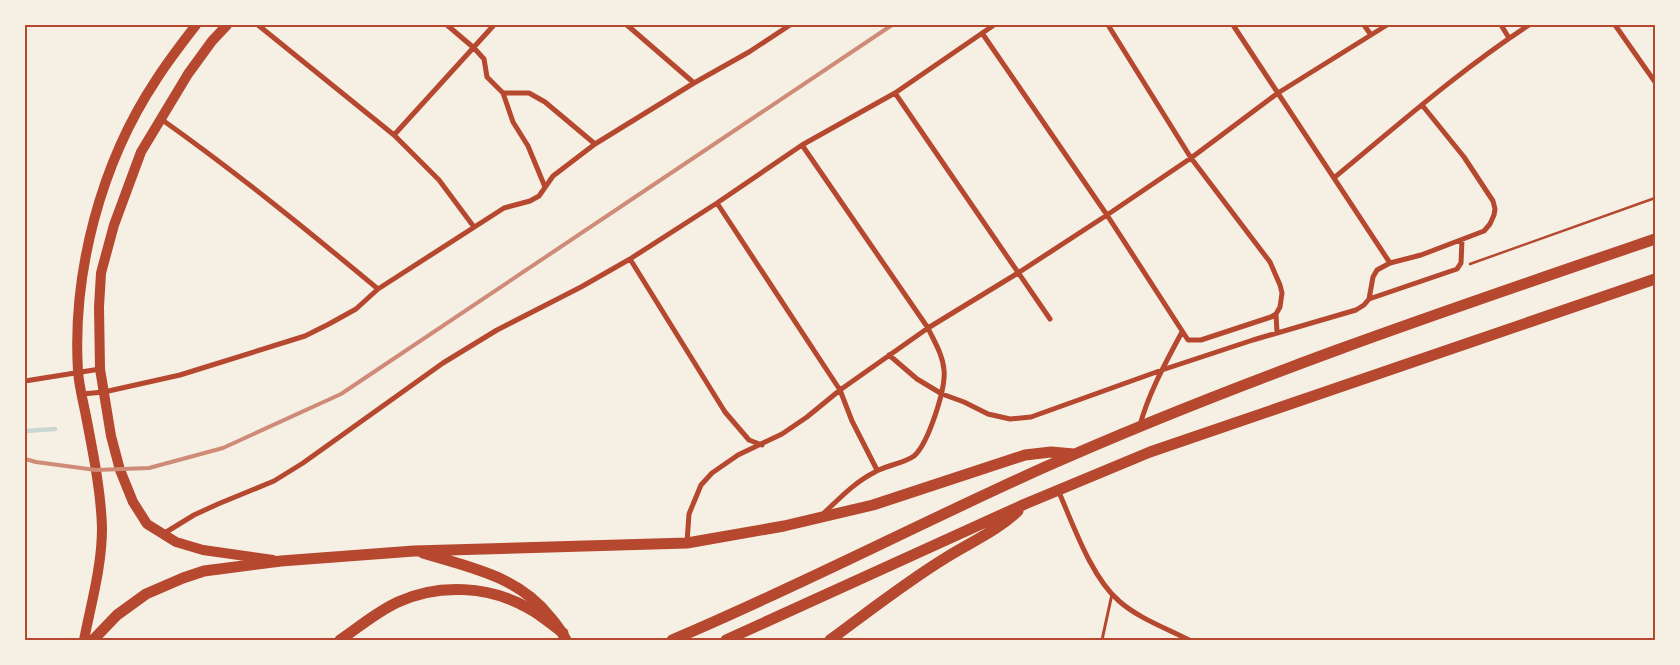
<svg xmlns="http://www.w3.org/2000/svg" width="1680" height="665" viewBox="0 0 1680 665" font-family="'Space Grotesk',sans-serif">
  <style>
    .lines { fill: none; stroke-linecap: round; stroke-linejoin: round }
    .stream { stroke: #c9d6d2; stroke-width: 4.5 }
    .path { stroke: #b5482f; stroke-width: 2.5 }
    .service { stroke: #b5482f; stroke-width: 3 }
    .minor { stroke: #b5482f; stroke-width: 5 }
    .primary { stroke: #b5482f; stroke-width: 10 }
    .motorway { stroke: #b5482f; stroke-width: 11 }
    .rail { stroke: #cf8b77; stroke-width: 4 }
    .neatline { fill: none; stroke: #b5482f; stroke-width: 2 }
  </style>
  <rect width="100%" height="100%" fill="#f6efe4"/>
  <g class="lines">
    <!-- stream -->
    <path class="stream" d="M25,431L55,429"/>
    <!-- path -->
    <path class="path" d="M1470,264L1655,198"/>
    <!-- service -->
    <path class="service" d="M1102,640L1112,594"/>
    <!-- minor -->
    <path class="minor" d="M258,25L394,135L439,180L474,227
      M447,25L474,48L484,59L487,77L503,93H529L545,102L595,144
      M627,25L694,83
      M1233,25L1390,263
      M1364,25L1371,35
      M1501,25L1509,38
      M1615,25L1655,82
      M982,33L1107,215L1188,340H1201L1271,317L1276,314L1280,307L1282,293L1280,285L1270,262L1191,158L1108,25
      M503,93L513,122L528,146L545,187
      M895,93L1050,319
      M161,119C236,172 307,230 378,289
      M394,135L494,25
      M802,145L928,328C934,341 943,355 944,370C946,389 928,444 914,456C903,464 886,465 875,472C855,482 840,498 824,513
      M1335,177C1398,125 1460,70 1529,25
      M717,203L840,390L852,421L877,470
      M630,259L725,412L749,440L762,445
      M1369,299L1457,269L1461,263L1462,240
      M1276,314L1277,333
      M889,355L917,379L942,394L964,402L988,414L1010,419L1031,417L1162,370L1253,340L1356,310L1364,305L1369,299L1373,277L1377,270L1390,263L1421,255L1484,231L1490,224L1494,215L1495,209L1493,201L1464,157L1422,105
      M25,381L100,369
      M82,394L104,392L180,375L305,336L329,324L356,309L378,289L504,208L530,201L539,196L553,176L595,144L694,83L749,52L790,25
      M1140,425C1149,392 1166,362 1182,332
      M1058,490C1073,524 1091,577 1119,601C1138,618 1166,628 1189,640
      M163,534L194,515L218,504L274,481L303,463L443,363L497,330L581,287L630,259L717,203L802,145L895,93L994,25
      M687,542L689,514L701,485L712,473L738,455L782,434L807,417L840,390L928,328L1018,273L1107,215L1191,158L1278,93L1387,25"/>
    <!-- primary -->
    <path class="primary" d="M227,25L212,41L188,74L141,152L114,225L101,273L99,307L100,369L111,436L120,470L133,502L147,524L176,542L203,550L273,560
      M84,640C91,604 102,566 102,528C101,491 93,453 86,416C83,401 79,386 78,371C72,272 101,163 156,80C168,61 182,43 196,25"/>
    <!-- motorway -->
    <path class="motorway" d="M423,553C471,568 519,576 551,618C557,625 562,632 566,640
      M93,640L117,615L146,594L183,578L204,571L281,561L414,551L687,543L784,526L873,505L1025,455L1051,452L1074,454
      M340,640C359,627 378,611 398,602C439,583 490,586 528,608C540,614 551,624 563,633
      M672,640C798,587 920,523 1045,467C1243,379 1450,309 1655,239
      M726,640L1025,504L1150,452L1655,279
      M830,640C868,612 906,582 947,557C971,542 997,531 1018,511"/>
    <!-- rail -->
    <path class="rail" d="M25,459L36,462L96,470L149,468L223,448L341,394L892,25"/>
  </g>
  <!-- border -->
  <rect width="1680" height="665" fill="none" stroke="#f6efe4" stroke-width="52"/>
  <rect x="26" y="26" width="1628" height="613" class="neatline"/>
</svg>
